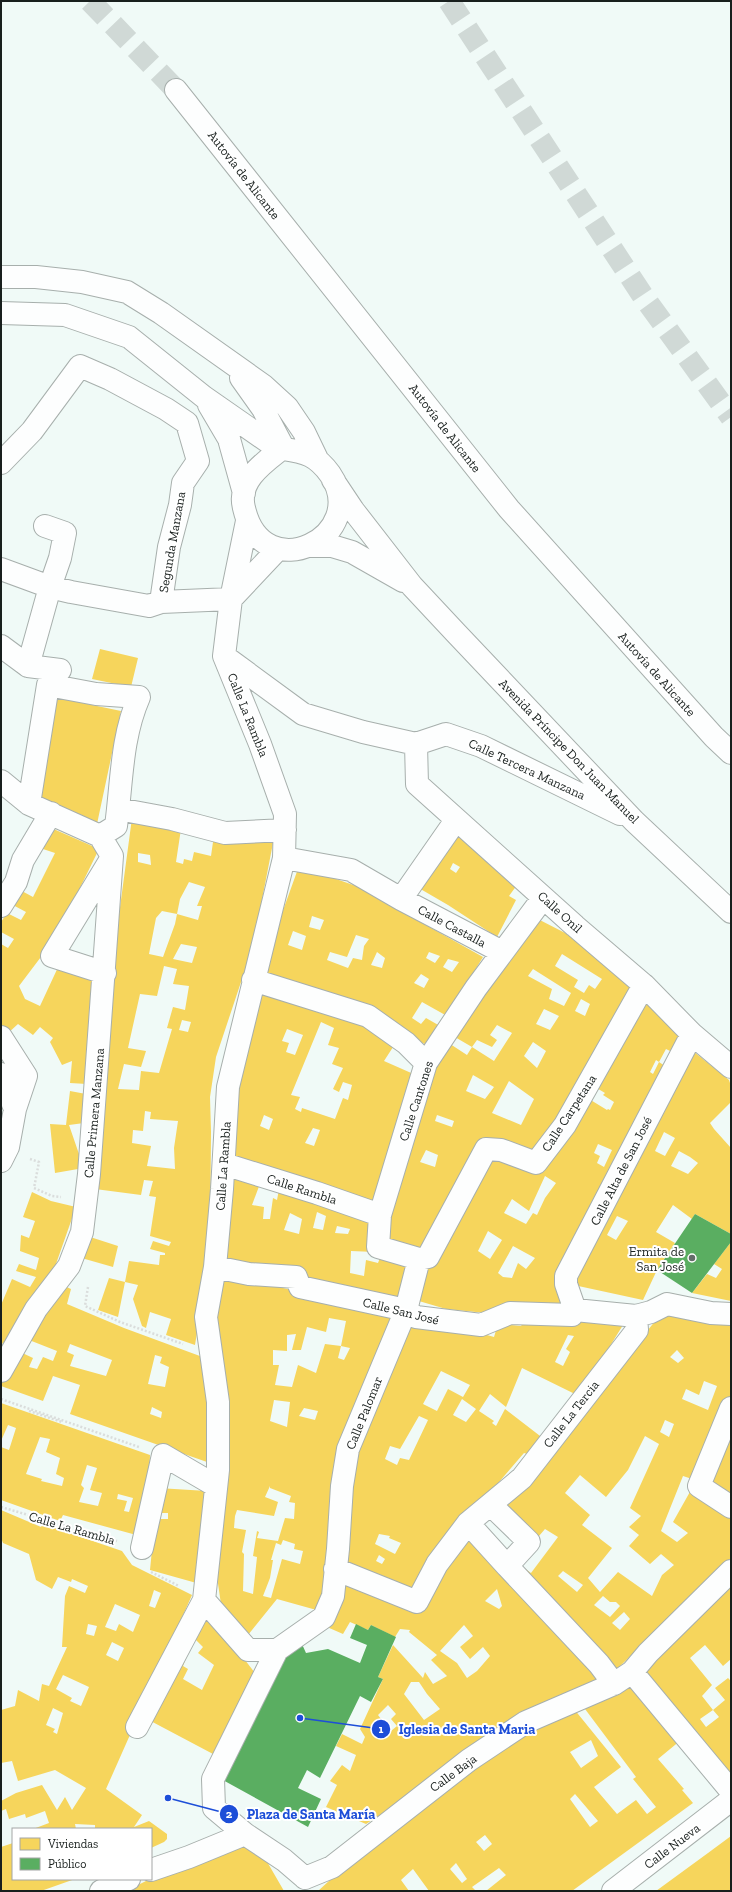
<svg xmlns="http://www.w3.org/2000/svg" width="732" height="1892" viewBox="0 0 732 1892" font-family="'Zilla Slab',serif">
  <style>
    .homes { fill: #f6d55c; fill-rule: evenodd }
    .public { fill: #5aae61 }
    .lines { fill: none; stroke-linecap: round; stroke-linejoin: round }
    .highway-tunnel { stroke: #d0d9d6; stroke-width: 22; stroke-dasharray: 22 11; stroke-linecap: butt }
    .street-casing { stroke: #a7afac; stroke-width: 24 }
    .secondary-casing { stroke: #a7afac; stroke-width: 24 }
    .highway-casing { stroke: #a7afac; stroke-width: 24 }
    .path { stroke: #dadddc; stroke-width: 2.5; stroke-dasharray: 2 2; stroke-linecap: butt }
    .street { stroke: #fdfefe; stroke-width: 22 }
    .secondary { stroke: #fdfefe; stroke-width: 22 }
    .highway { stroke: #fdfefe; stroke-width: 22 }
    .poi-dot { fill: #646c69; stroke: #fff; stroke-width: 1.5 }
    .labels { text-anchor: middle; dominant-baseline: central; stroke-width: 4; stroke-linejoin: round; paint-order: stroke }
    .street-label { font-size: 13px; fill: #181f1d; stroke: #fff }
    .poi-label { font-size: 13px; fill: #181f1d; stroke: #fff; text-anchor: end }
    .leader { fill: none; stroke: #1d4ed8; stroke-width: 1.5 }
    .callout-dot { fill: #1d4ed8; stroke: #fff; stroke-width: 1.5 }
    .mark-label { font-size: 12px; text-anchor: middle; font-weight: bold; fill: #fff }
    .callout-label { font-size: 14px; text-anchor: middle; font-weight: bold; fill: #1d4ed8; stroke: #fff; stroke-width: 4; stroke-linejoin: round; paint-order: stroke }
  </style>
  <rect width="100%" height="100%" fill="#f0faf7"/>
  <!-- homes -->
  <path class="homes" d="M100,649L138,658L131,687L92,679Z
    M54,697L121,711L97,824L36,798Z
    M132,818L181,829L176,862L183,864L184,859L192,861L194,852L211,856L214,835L273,843L253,946L216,1057L210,1097L211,1132L210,1253L195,1345L166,1335L171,1319L150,1312L146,1328L142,1326L133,1299L138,1285L125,1282L129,1261L159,1265L160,1255H165V1253L150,1249L153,1241L169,1246L171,1242L150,1236L156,1197L149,1196L153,1181L144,1180L141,1195L95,1189L114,952ZM138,853L150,855L151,865L138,862ZM189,882L205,887L197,906H202L198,920L177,914L180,899ZM162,911L177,914L175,924L163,957L149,954L156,918ZM181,944L197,947L192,963L173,959ZM164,966L177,969L173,984L189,986L185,1010L173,1007L167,1028L172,1029L159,1073L141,1071L139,1090L118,1089L124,1064L141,1067L146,1051L128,1048L140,994L157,996ZM182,1020L191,1022L188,1032L179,1030ZM145,1111L151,1112L150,1119L178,1121L174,1148L175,1169L147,1166L151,1146L132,1143L133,1130L143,1131Z
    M49,827L99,849L56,937L19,986L25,999L40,1006L60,963L98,978L87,1084L70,1083L72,1061L62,1065L50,1042L53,1038L40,1027L33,1035L18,1024L7,1034L1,1023V944L8,948L14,939L1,932V922L7,913L21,920L26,912L11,904L20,890L33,897L55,853L40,848Z
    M456,828L517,885L509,896L516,900L497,937L448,905L417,887ZM453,863L460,867L456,873L450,869Z
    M299,866L356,886L483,957L447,1016L422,1002L412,1018L421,1024L426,1018L440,1026L429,1046L402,1033L259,977ZM312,916L324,920L320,930L309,927ZM293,931L306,936L302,950L288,945ZM356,935L369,939L364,946L362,960L353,958L348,968L327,960L330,952L347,957ZM377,952L385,958L382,968L371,965ZM429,952L440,956L435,963L426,958ZM448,959L459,962L452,972L443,967ZM421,974L429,979L424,988L414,983Z
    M532,916L571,936L637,987L535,1158L482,1141L426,1253L382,1239L444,1040L467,1055L472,1047L494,1061L512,1033L497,1025L490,1035L497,1040L492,1047L477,1040L472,1047L448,1033ZM562,954L602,979L595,989L589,985L584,993L574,987L578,980L555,966ZM533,969L571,993L564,1006L549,999L552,989L528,976ZM581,999L590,1004L585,1016L575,1011ZM544,1009L559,1016L550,1030L536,1024ZM533,1042L546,1051L537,1068L524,1056ZM473,1075L494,1087L485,1099L466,1091ZM509,1081L534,1099L521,1125L492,1113ZM437,1115L454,1121L452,1127L435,1121ZM426,1150L438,1155L435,1167L420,1162Z
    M259,987L347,1015L395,1044L384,1061L418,1076L377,1209L228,1156L244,1036ZM321,1022L334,1028L328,1045L339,1048L332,1064L343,1068L333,1089L339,1092L343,1082L352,1085L348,1100L343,1098L335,1119L302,1108L301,1112L295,1109L300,1097L291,1095ZM287,1029L303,1035L295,1055L286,1052L289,1043L282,1041ZM264,1115L273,1119L269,1130L260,1126ZM313,1128L320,1130L314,1146L305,1143Z
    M641,1000L683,1032L674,1053L666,1049L659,1062L656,1060L650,1072L653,1074L659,1062L668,1068L588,1225L571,1306L531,1310L498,1305L496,1314L446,1309L412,1299L455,1217L498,1152L538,1171L589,1099L607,1110L608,1109L610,1110L614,1102L603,1095L605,1093L595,1087ZM598,1144L612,1150L604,1167L597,1163L600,1156L594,1153ZM545,1176L556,1183L545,1198L537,1215L533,1213L526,1224L504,1213L512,1199L529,1211ZM488,1231L502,1240L490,1259L478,1251ZM513,1246L535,1258L526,1269L518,1263L512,1278L503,1277L498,1273Z
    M688,1047L729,1080L731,1086V1102L710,1123L714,1129L731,1148V1234L695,1214L692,1219L673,1205L656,1232L675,1243L657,1270L643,1300L569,1284ZM664,1132L675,1138L665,1156L655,1151ZM679,1151L690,1157L698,1163L688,1174L671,1166ZM617,1216L628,1221L616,1240L607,1235Z
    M70,1091L86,1094L84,1123L69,1125L79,1154L78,1169L55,1173L50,1124L66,1125Z
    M228,1171L261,1181L252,1205L264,1207L263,1219H270L273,1198L277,1200L280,1184L373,1220L375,1252L351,1251L350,1273L364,1276L366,1260L378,1263L381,1255L408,1260L403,1303L222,1258ZM317,1212L326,1216L323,1230L313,1228ZM290,1213L302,1219L299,1234L284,1230ZM337,1226L350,1229L348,1234L335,1233Z
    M32,1192L51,1201L76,1207L50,1281L6,1340L1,1345V1305L12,1279L30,1287L36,1277L16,1271L19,1264L36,1270L39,1258L20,1251L21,1235L29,1238L35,1221L23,1217Z
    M84,1235L118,1246L113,1267L78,1257Z
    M731,1242V1301L692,1293L707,1274L716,1278L722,1269L714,1264Z
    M221,1273L333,1300L395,1313L337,1490L320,1611L277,1599L244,1640L222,1611L216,1570L223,1470L230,1417L224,1390L217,1317ZM329,1318L346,1321L341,1346L350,1348L344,1360L338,1358L341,1346L325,1344L316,1373L298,1365L292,1387L275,1385L279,1365H273V1350L287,1351V1335L296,1334L292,1350H301L307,1327L326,1332ZM274,1400L290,1402L287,1427L270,1421ZM304,1408L318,1411L315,1420L299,1416ZM270,1486V1488L291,1496L289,1502L295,1503L294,1519L285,1518L278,1541L257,1538L259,1532L257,1531L253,1556L257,1557L253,1594L243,1591L244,1554L242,1552L246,1530L234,1528L235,1516L237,1510L274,1516L278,1502L265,1497ZM283,1540L295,1544L294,1549L303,1551L300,1564L282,1559L271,1598L263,1596L270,1578L273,1560H271L276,1543L281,1545Z
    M109,1278L125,1282L118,1317L98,1310Z
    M58,1283L71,1289L67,1304L124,1328L208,1359L216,1400L207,1462L70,1414L80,1385L53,1376L43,1401L1,1386V1378L16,1350L33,1358L29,1367L37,1369L43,1357L53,1361L57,1351L24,1338ZM70,1344L112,1360L106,1376L70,1366L74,1355L67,1352ZM155,1355L162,1357L160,1363L169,1367L165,1387L148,1384ZM152,1407L162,1412L161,1418L150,1414Z
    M665,1309L731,1323V1399L695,1480L683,1476L661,1531L677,1542L688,1533L673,1522L691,1490L731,1511V1558L614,1672L516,1562L531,1573L558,1537L545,1529L539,1536L502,1509ZM677,1350L684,1358L678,1363L670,1357ZM704,1381L717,1386L708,1410L682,1399L686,1389L699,1395ZM665,1420L674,1424L669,1437L660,1432ZM645,1436L659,1444L630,1508L641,1516L629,1527L639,1535L629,1546L650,1564L661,1554L674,1565L662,1575L652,1596L618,1572L600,1592L588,1578L612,1548L582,1525L590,1515L565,1493L580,1475L606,1497L628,1470ZM563,1571L583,1585L577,1592L558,1576ZM603,1596L610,1602H616L620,1606L610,1617L594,1605ZM624,1612L630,1619L620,1630L612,1623Z
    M527,1318L603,1319L623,1325L579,1396L522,1368L506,1407L490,1394L479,1411L494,1421L492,1423L496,1426L505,1409L544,1439L530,1455L524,1453L481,1503L410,1598L340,1569L346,1484L411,1320L455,1326L494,1337L498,1324L521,1326ZM568,1335L574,1336L566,1349L570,1352L563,1366L555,1362ZM441,1371L470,1385L463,1397L448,1389L437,1411L423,1404ZM462,1399L476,1409L466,1422L453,1415ZM419,1416L428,1420L409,1460L400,1458L397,1465L385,1459L390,1446L400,1449ZM379,1534L390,1536L389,1538L401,1543L395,1554L375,1544ZM379,1555L385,1559L382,1564L376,1561Z
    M1,1403L150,1455L149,1485L140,1536L63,1515L60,1521L1,1500V1447L9,1450L16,1428L8,1425L1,1441ZM40,1437L50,1439L46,1452L60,1458L56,1474L64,1478L62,1486L41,1481L42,1479L26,1474ZM87,1465L97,1468L90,1490L102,1493L98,1506L79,1502L84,1488L81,1485ZM118,1494L133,1498L129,1512L124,1511L127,1501L117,1499Z
    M731,1420V1496L706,1480Z
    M158,1488L207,1491L200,1584L150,1570L155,1519H168V1513H156Z
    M1,1510L41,1527L43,1524L122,1551L132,1565L192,1595L106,1789L142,1815L134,1827L149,1821L167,1834V1839L164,1842L151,1848V1829H95V1825L75,1824L76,1829H33L49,1823L45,1811L26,1818L25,1814L9,1819L6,1809L1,1811V1801L16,1793L42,1785L57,1810L65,1797L72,1810L86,1788L55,1770L18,1781L12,1761L1,1763V1710L15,1706L18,1690L39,1701L42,1684L49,1686L67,1647H62L65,1596L69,1586L85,1593L88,1586L72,1579L71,1582L58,1577L52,1589L36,1580L29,1554L3,1543L1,1538ZM154,1590L161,1593L155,1608L149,1606ZM115,1604L140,1615L133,1632L119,1624L116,1631L105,1627ZM88,1624L97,1626L94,1636L86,1634ZM112,1642L124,1648L118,1661L106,1655ZM63,1675L89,1687L81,1706L70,1701L72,1698L56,1689ZM53,1708L63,1713L57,1734L53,1732L55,1729L46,1725Z
    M469,1535L607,1678L409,1796L366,1824L326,1807L337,1785L330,1781L342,1765L350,1771L356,1755L336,1746L342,1734L362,1744L365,1737L360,1729L383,1679L378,1677L393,1645L423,1678L425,1672L433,1684L447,1676L431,1660L437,1655L409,1632L410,1630L400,1629L395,1637L371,1625L368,1630L350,1622L343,1634L327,1627L348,1576L419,1609ZM497,1589L502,1606L499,1609L485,1601ZM464,1625L473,1636L460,1647L470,1659L483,1647L490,1656L477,1671L467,1678L457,1663L440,1651ZM411,1682H419L427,1694L440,1709L424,1720L404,1694ZM388,1705L396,1714L391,1719L397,1726L385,1736L378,1728L384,1723L378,1715Z
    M731,1579V1659L723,1666L705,1645L690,1658L712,1685L702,1696L713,1710L725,1700L715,1688L728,1678L731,1681V1773L727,1776L638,1674ZM713,1710L719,1717L706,1727L700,1719Z
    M207,1611L255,1673L248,1692L213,1754L145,1718L189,1651L183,1666L188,1669L183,1679L202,1690L214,1665L198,1653L203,1647L190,1634Z
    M630,1680L681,1740L658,1759L684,1789L682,1790L693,1803L572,1891H486L506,1875L499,1868L472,1887L476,1891H429L413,1869L401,1880L409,1891H318L376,1838L478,1759L574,1709L621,1767L594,1787L617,1814L636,1800L647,1814L656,1807L633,1779L636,1777L582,1705ZM591,1740L598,1756L581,1768L570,1752ZM575,1794L598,1821L590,1827L570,1799ZM485,1835L492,1844L484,1851L476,1842ZM456,1863L467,1879L462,1883L450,1869Z
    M731,1836V1891H656L708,1853Z
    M13,1843V1879H75L41,1891H1V1847Z
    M243,1847L262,1853L284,1891H126L150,1879Z"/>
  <!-- public -->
  <path class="public" d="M695,1214L731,1234V1242L692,1293L657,1270Z
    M356,1624L368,1630L371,1625L396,1637L378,1677L383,1679L371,1702L360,1696L320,1778L307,1770L298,1788L321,1799L308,1827L221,1779L282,1657L301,1642L306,1653L328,1649L360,1663L367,1645L350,1638Z"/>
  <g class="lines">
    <!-- highway-tunnel -->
    <path class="highway-tunnel" d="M90,1L176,90
      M449,1L643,296L731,417"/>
    <!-- street casing -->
    <g class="street-casing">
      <path id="street" d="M1,277H36L82,282L127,292L161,313L264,386L287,407L304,432L317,459
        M1,313L65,315L129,337L204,397L280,450
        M241,378L263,409L284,449
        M209,405L229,439L244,493
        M284,449C306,452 317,456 330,474C372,535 263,591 244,508C237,482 262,464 280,450Z
        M1,463L32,431L80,366L110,379L166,409L187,423L198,461L183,483L180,505L169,547L161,602
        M333,480L353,510L412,586L455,632L634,821L731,912
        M247,521L231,599L224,656L260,744L285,814L284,858L228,1087L222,1189L215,1267L206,1317L218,1402V1470L204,1600L248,1650H277
        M45,526L65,533L60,558L50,587L28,666L60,670L48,685L96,694L139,697C121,738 122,782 116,826L100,836
        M308,546H332L352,552L403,581
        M1,569L50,587L71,592L149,606L161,602L231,599
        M231,599L278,549
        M1,646L28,666
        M224,656L303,714L363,732L416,744L446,734L481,746L620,814
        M416,744L417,784L575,926L644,985L692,1034L731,1067
        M1,781L29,804L100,836L112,856L89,1174L82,1232L69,1266L36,1309L1,1371
        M29,804L48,685
        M118,809L172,819L225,833L285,830
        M284,858L351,870L401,899L502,952
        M543,898L476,988L426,1063L380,1215L378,1247L419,1259L428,1257L486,1149L501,1150L536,1163L565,1125L644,985
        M401,899L456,820
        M1,906L16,882L23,860L51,813
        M105,973L52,956L111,859
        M253,980L368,1016L406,1043L426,1063
        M1,1037L26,1076L15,1109L8,1147L1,1161
        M1,1074L15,1109
        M224,1164L317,1193L380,1215
        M215,1267L249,1274L296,1277L300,1287L406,1310L416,1317L481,1325L510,1313L572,1315L575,1310L636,1316L651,1312L667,1304L711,1313L731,1314
        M575,1310L566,1284V1276L692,1034
        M731,1408L699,1486L731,1507
        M468,1523L507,1566L529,1542L491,1505
        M142,1548L163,1455L216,1486
        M507,1566L599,1664L614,1684
        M335,1569L417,1602L437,1564L468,1523L522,1478L637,1330L636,1316
        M632,1672L731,1791
        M137,1727L204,1600
        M151,1870L189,1857L245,1834
        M305,1878L284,1860L245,1834L214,1808L213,1779L277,1650L324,1617L333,1596L338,1549L342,1486L348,1449L406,1310L419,1259
        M305,1878L332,1867L469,1760L526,1722L614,1684L632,1672L648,1653L731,1571
        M101,1891L129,1879"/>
    </g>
    <!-- secondary casing -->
    <g class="secondary-casing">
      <path id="secondary" d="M613,1891L731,1800"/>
    </g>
    <!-- highway casing -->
    <g class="highway-casing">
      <path id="highway" d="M176,90L509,509L714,737L731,753"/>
    </g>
    <!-- path -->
    <path class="path" d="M30,1159L39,1162L34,1188L52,1196L61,1197
      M88,1287L85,1306L120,1322L183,1344
      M1,1399L139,1447
      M29,1411L62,1422
      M1,1507L117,1541
      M151,1572L179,1586"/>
    <!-- street -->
    <use href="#street" class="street"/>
    <!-- secondary -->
    <use href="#secondary" class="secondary"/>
    <!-- highway -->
    <use href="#highway" class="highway"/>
  </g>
  <!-- markers -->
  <circle class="poi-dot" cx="692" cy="1258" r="4"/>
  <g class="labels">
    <!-- street labels -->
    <g class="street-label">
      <text transform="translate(244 175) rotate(52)">Autovía de Alicante</text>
      <text transform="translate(445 428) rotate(52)">Autovía de Alicante</text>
      <text transform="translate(172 542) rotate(-80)">Segunda Manzana</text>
      <text transform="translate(657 674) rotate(48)">Autovía de Alicante</text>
      <text transform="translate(248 715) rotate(68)">Calle La Rambla</text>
      <text transform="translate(569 751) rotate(46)">Avenida Príncipe Don Juan Manuel</text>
      <text transform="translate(527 769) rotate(25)">Calle Tercera Manzana</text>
      <text transform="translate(560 912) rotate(42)">Calle Onil</text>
      <text transform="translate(452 926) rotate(28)">Calle Castalla</text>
      <text transform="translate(416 1101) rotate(-72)">Calle Cantones</text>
      <text transform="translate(94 1113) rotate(-85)">Calle Primera Manzana</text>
      <text transform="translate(569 1113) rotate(-57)">Calle Carpetana</text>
      <text transform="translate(223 1166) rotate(-86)">Calle La Rambla</text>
      <text transform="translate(621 1171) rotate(-63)">Calle Alta de San José</text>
      <text transform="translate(302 1189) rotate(18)">Calle Rambla</text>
      <text transform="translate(401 1311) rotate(14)">Calle San José</text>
      <text transform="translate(364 1413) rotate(-68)">Calle Palomar</text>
      <text transform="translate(571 1414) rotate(-52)">Calle La Tercia</text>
      <text transform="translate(72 1528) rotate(16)">Calle La Rambla</text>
      <text transform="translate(453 1773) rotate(-36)">Calle Baja</text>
      <text transform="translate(672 1846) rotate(-37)">Calle Nueva</text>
    </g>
    <!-- poi labels -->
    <g class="poi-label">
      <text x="684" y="1251">Ermita de<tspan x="684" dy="15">San José</tspan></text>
    </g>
  </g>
  <!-- callouts -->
  <path class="leader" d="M300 1718L381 1729M168 1798L229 1814"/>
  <g class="callout-dot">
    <circle cx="300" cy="1718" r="4"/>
    <circle cx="168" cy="1798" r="4"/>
    <circle cx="381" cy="1729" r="10"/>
    <circle cx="229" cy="1814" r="10"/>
  </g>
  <g class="mark-label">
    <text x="381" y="1733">1</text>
    <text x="229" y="1818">2</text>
  </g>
  <g class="callout-label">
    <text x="467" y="1734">Iglesia de Santa Maria</text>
    <text x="311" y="1819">Plaza de Santa María</text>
  </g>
  <!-- border -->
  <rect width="732" height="1892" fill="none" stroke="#181f1d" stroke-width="4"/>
  <!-- legend -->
  <rect x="12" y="1828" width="140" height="52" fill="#ffffff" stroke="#a3a5a5"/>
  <rect x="20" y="1838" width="20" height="12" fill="#f6d55c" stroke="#a3a5a5"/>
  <text x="48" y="1848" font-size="12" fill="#181f1d">Viviendas</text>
  <rect x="20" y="1858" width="20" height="12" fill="#5aae61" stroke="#a3a5a5"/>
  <text x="48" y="1868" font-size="12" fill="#181f1d">Público</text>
</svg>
